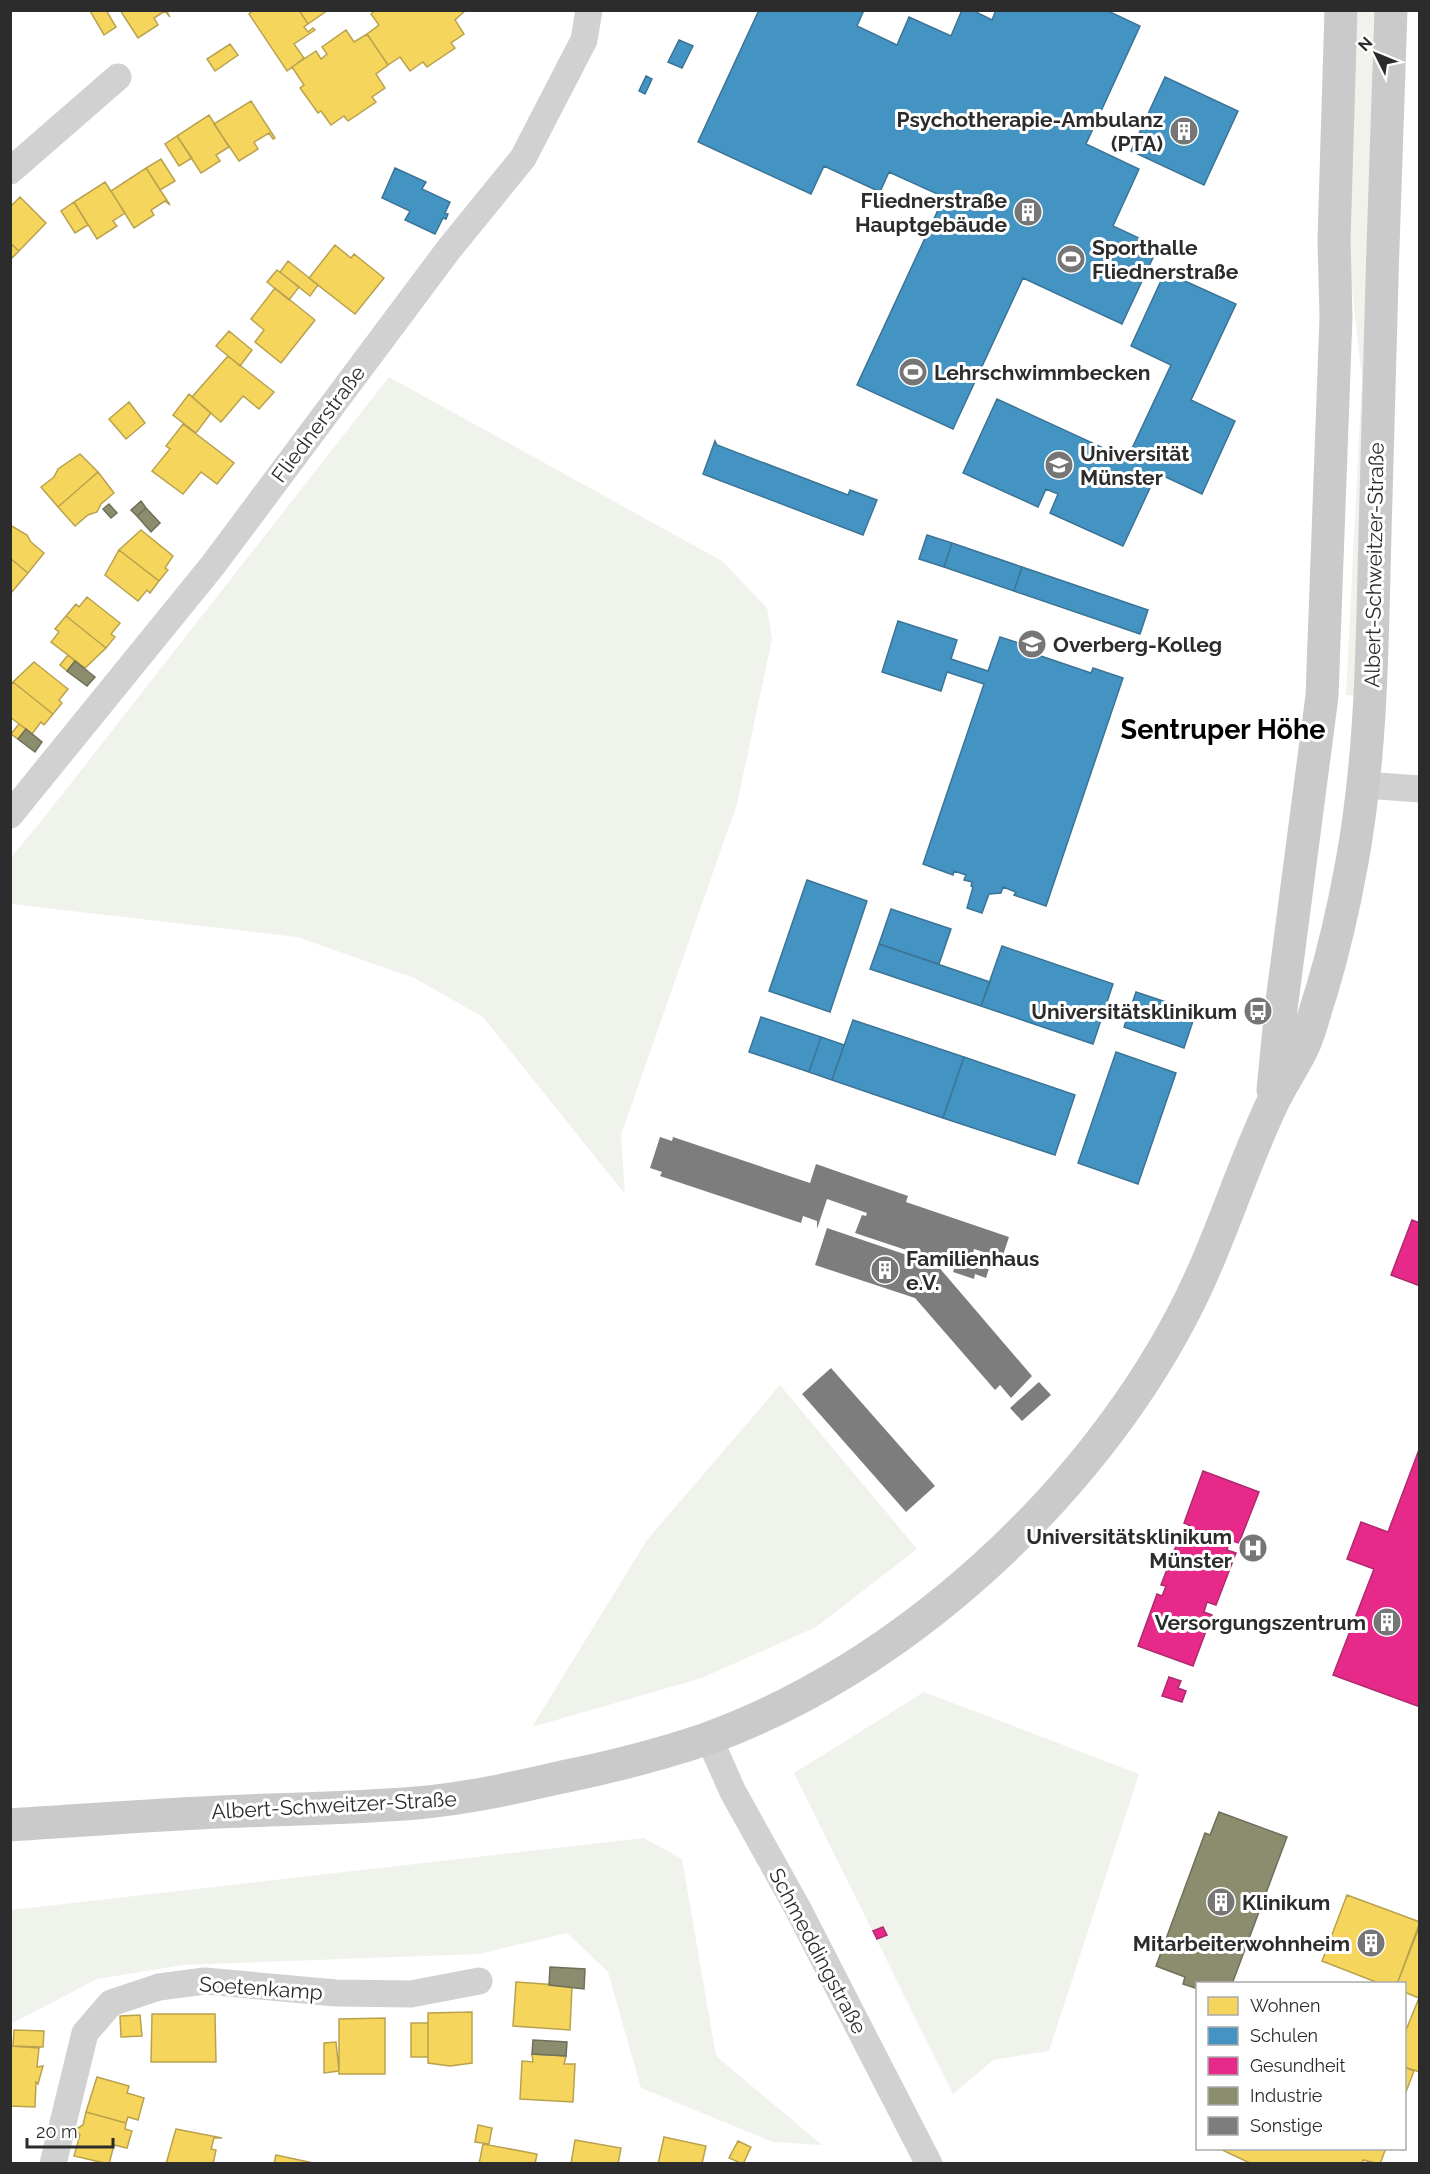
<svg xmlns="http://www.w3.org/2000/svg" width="1430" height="2174" viewBox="0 0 1430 2174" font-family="Raleway,sans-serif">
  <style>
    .green { fill: #eff3eb }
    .homes { fill: #f6d55c; stroke: #b9a24e; stroke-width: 1.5 }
    .schools { fill: #4393c3; stroke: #3c7496; stroke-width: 1.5 }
    .health { fill: #e7298a; stroke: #af2a6e; stroke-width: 1.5 }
    .industry { fill: #8c8c6e; stroke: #6f6f5a; stroke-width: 1.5 }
    .building { fill: #7d7d7d }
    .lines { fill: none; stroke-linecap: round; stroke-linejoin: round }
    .street { stroke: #d1d1d1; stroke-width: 27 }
    .secondary { stroke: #cacaca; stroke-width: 33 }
    .labels { text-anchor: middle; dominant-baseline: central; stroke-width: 6; stroke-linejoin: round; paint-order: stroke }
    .poi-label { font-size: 21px; font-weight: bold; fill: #2c2c2c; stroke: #fff; text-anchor: end }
    .street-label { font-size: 21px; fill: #2c2c2c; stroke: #fff }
    .district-label { font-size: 27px; font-weight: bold; fill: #000; stroke: #fff }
  </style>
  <rect width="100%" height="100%" fill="#fff"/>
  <!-- green -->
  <path class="green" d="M1352,11H1377L1358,696L1346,695L1362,379L1349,263Z
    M389,377L722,561L767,608L772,639L737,804L621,1135L625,1194L483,1017L414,978L297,937L11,904V857L39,824Z
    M780,1385L917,1549L816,1627L702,1678L532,1727L647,1540Z
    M924,1692L1139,1774L1049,2051L993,2060L953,2094L794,1773Z
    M644,1838L682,1859L716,2056L822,2145L773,2142L641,2088L608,1972L567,1933L479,1954L183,1965L97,1979L11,2024V1910Z"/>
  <!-- homes -->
  <path class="homes" d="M106,10L116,27L104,35L90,11Z
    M120,10H166L170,17L165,11L154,18L158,25L138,38Z
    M254,10H299L308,24L304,27L308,32L313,28L315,30L294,44L304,58L287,71L249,14Z
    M299,10H328L308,24Z
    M375,10H466L455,20L464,34L451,43L455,48L427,67L423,62L410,71L400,57L388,65L367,34L379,25L371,14Z
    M346,30L354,42L367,34L388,65L376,74L385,88L372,97L376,102L348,121L344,116L331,125L321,111L318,113L300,88L304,85L292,67L316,51L321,59L327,54L322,47Z
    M230,44L238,55L215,71L207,59Z
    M251,101L275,138L273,139L269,133L254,142L258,149L239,161L214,124Z
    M209,115L229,147L216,155L220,161L201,173L177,136Z
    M177,136L192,158L179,166L165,144Z
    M161,159L175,181L160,190L146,168Z
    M146,168L170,205L165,201L151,210L154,215L134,228L111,191Z
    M105,182L125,213L113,221L117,226L97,239L74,202Z
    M20,197L46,223L19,251L10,243V207Z
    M74,202L88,225L75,233L61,211Z
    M10,243L19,251L10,260Z
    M335,245L351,258L354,254L384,278L355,314L309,278Z
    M288,261L318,285L310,296L280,272Z
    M277,270L299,287L289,300L267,282Z
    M275,288L315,320L281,363L255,342L264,330L251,319Z
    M229,331L252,350L240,366L216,346Z
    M228,356L274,392L259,409L243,396L221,422L192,397Z
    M189,394L211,413L196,433L173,415Z
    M129,402L145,423L126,439L109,419Z
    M183,424L234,463L217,484L201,472L183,494L152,471L170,449L166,446Z
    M80,454L98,472L58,507L41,487L54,477L58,469Z
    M98,472L114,493L101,504L97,512L88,515L75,526L58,507Z
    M10,525L27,535L31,542L44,553L28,573L10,558Z
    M141,530L173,556L165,568L168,570L159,581L119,550Z
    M119,550L159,581L150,593L147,590L138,601L105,575Z
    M10,558L28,573L11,593L10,592Z
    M87,597L120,623L111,634L115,637L106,648L66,616L76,604L79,607Z
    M66,616L106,648L85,668L51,642L59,632L55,629Z
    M68,655L75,661L67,671L60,665Z
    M34,662L68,689L59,700L62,703L53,714L13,682Z
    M13,682L53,714L44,725L41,722L32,734L10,717V686Z
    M19,724L26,729L18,739L11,734Z
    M1347,1895L1420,1922L1397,1984H1381L1322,1961Z
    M1420,1925V2072L1404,2067V2035L1419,1998L1404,1992V1984H1397Z
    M516,1982L572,1986L570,2030L513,2026Z
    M472,2012V2063L450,2066L428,2063V2013Z
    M152,2014H215L216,2062H151Z
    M140,2015L142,2036L121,2037L120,2016Z
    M385,2018V2074H339V2019Z
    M411,2023H428V2057H411Z
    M14,2030L44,2031L43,2047L13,2046Z
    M336,2042L339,2071L324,2073V2043Z
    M10,2046L39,2048L37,2067L43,2066L38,2084L36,2082L35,2107L10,2106Z
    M532,2054L566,2056L564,2064H575L573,2102L520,2099L522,2061L533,2062Z
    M1404,2067L1414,2071L1404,2097Z
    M97,2077L129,2086L127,2093L144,2098L138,2120L128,2117L126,2123L86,2112Z
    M86,2112L126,2123L125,2129L132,2131L127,2148L114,2145L109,2164L74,2156L80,2135L76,2129L83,2125Z
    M478,2125L492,2128L489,2144L475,2142Z
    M176,2129L222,2138H214L211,2149L216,2150L213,2164H166Z
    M664,2137L706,2146L702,2164H658Z
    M575,2140L621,2148L618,2164H571Z
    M738,2141L751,2147L743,2164L729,2158Z
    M483,2144L537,2154L535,2164H479Z
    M1218,2148H1386L1380,2164L1363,2160L1362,2164H1252Z
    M276,2155L318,2164H274Z"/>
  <!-- schools -->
  <path class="schools" d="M759,10H864L857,26L897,45L909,17L951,36L962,10H972L992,20L996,10H1106L1140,26L1086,144L1139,169L1113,226L1158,247L1122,324L1023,278L953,429L857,385L944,197L889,172L880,192L824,166L811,194L698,142Z
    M679,40L693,46L682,68L668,62Z
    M646,76L652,79L645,94L639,91Z
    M1165,77L1238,111L1204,185L1131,151Z
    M395,168L426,182L422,189L450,202L445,213L448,214L446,219L443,218L435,234L405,220L410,211L382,198Z
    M1165,272L1236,304L1191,400L1235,421L1202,494L1157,473L1123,546L1050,513L1058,494L1046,489L1038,507L963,473L997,399L1127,459L1171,365L1131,346Z
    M715,441L717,445L848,495L850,490L877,500L863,535L703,474Z
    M927,535L952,543L944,567L919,559Z
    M952,543L1022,567L1014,591L944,567Z
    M1022,567L1148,610L1140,634L1014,591Z
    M898,621L957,640L951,659L988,671L1000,637L1031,647L1029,652L1091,673L1093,668L1123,678L1046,906L1014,895L1016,892L1003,887L1001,893L989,894L982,913L967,908L973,887L971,886L972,882L964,880L966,875L954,871L953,875L923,864L984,684L947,672L941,691L882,672Z
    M807,880L867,901L830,1012L769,991Z
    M891,909L951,929L939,964L879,944Z
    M879,944L990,982L981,1006L870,969Z
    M1002,946L1113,984L1093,1044L981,1006Z
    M1136,992L1196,1012L1184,1048L1124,1027Z
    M761,1017L821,1037L809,1072L749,1052Z
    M853,1020L964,1057L943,1118L832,1080Z
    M821,1037L844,1045L832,1080L809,1072Z
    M1116,1052L1176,1073L1138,1184L1078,1163Z
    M964,1057L1075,1095L1055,1155L943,1118Z"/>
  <!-- health -->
  <path class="health" d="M1412,1220L1420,1223V1286L1391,1275Z
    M1420,1447V1707L1333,1675L1374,1569L1347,1559L1361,1522L1388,1532Z
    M1203,1471L1259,1492L1239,1543L1230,1540L1227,1550L1236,1553L1216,1605L1207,1602L1204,1612L1212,1615L1193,1666L1138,1646L1157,1594L1162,1596L1166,1586L1161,1585L1181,1533L1185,1535L1189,1525L1184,1523Z
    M1169,1677L1181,1681L1178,1688L1186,1691L1182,1702L1162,1696Z
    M883,1927L887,1935L877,1939L873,1931Z"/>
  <!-- industry -->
  <path class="industry" d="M141,501L146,508L137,516L131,510Z
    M109,504L117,513L111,518L103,509Z
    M146,508L160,523L151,532L137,516Z
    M75,661L95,677L87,686L67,671Z
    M26,729L42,742L35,752L18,739Z
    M1219,1812L1287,1837L1232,1984H1198V1989L1183,1984L1185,1977L1156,1966L1205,1833L1210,1835Z
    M550,1967L585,1969L584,1989L549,1985Z
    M533,2040L567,2042L566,2056L532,2054Z"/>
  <!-- building -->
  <path class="building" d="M660,1137L672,1141L673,1137L810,1183L816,1164L908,1196L906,1202L1009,1237L1002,1258L974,1249L973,1253L992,1259L986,1278L975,1274L974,1279L953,1272L955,1267L934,1260L932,1264L937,1265L1032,1376L1011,1398L1000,1385L995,1390L915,1298L815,1265L827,1228L907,1255L909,1251L855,1233L862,1215L866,1216L867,1213L827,1199L817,1229V1221L803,1216L801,1223L660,1176L662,1172L650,1168Z
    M831,1368L935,1486L906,1512L802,1394Z
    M1039,1382L1051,1395L1022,1421L1010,1408Z"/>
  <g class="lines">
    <!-- street -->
    <path class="street" d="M10,171L118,77
      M1364,785L1420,789
      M10,815L213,565L449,249L523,158L584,40L589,10
      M709,1738L733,1792L798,1909L929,2164
      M53,2164L85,2033L111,2003L159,1987L205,1981L336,1993L411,1994L479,1981"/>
    <!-- secondary -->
    <path class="secondary" d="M1273,1090L1281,1009L1322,696L1336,317L1334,240L1341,10
      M10,1825C74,1821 137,1816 200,1813C272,1809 344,1809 416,1803C465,1799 514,1788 562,1777C611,1767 659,1755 706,1739C900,1670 1087,1498 1182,1316C1218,1248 1239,1174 1272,1104C1281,1084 1295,1065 1304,1045C1311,1029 1315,1010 1321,993C1334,950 1344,906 1352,862C1374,741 1372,620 1376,498C1380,335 1385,173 1391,10"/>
  </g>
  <!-- icons -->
  <defs>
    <g id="building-disc" transform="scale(1.5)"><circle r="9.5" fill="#767676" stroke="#fff"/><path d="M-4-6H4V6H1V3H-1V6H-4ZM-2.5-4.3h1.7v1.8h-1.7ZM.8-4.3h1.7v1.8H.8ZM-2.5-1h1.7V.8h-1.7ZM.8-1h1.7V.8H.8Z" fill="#fff"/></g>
    <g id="stadium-disc" transform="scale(1.5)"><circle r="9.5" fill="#767676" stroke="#fff"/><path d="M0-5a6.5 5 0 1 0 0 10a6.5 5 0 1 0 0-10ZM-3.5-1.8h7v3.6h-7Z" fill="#fff"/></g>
    <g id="university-disc" transform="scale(1.5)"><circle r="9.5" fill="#767676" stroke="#fff"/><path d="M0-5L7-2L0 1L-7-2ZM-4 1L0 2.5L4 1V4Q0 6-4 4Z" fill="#fff"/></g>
    <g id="school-disc" transform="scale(1.5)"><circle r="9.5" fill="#767676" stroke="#fff"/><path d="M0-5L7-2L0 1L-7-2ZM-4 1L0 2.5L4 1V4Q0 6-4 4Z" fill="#fff"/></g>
    <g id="bus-disc" transform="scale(1.5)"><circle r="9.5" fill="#767676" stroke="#fff"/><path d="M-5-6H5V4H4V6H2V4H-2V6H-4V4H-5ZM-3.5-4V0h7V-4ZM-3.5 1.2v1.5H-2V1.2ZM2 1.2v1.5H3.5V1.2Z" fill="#fff"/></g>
    <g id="hospital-disc" transform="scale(1.5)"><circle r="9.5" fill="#767676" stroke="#fff"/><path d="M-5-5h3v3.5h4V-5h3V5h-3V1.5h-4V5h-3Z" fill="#fff"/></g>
  </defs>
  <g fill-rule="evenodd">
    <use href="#building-disc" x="1184" y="131"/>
    <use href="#building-disc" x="1028" y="212"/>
    <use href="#stadium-disc" x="1071" y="259"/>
    <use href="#stadium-disc" x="913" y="372"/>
    <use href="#university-disc" x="1059" y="465"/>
    <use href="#school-disc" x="1032" y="644"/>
    <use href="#bus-disc" x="1258" y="1011"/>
    <use href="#building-disc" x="885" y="1270"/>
    <use href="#hospital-disc" x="1253" y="1548"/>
    <use href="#building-disc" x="1387" y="1622"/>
    <use href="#building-disc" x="1221" y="1902"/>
    <use href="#building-disc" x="1371" y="1943"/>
  </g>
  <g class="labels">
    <!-- poi labels -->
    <g class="poi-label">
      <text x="1163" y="119">Psychotherapie-Ambulanz<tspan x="1163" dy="24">(PTA)</tspan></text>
      <text x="1007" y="200">Fliednerstraße<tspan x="1007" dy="24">Hauptgebäude</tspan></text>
      <text x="1092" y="247" text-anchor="start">Sporthalle<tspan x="1092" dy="24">Fliednerstraße</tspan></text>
      <text x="934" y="372" text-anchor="start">Lehrschwimmbecken</text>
      <text x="1080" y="453" text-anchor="start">Universität<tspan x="1080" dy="24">Münster</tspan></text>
      <text x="1053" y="644" text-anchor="start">Overberg-Kolleg</text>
      <text x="1237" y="1011">Universitätsklinikum</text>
      <text x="906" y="1258" text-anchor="start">Familienhaus<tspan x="906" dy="24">e.V.</tspan></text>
      <text x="1232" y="1536">Universitätsklinikum<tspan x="1232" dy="24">Münster</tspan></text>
      <text x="1366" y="1622">Versorgungszentrum</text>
      <text x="1242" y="1902" text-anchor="start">Klinikum</text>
      <text x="1350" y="1943">Mitarbeiterwohnheim</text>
    </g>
    <!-- street labels -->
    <g class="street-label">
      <text transform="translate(318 424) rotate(-53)">Fliednerstraße</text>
      <text transform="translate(1374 565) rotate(-89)">Albert-Schweitzer-Straße</text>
      <text transform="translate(334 1805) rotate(-3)">Albert-Schweitzer-Straße</text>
      <text transform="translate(818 1951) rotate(62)">Schmeddingstraße</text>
      <text transform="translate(261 1988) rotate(4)">Soetenkamp</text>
    </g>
    <!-- district labels -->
    <g class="district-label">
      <text x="1223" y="729">Sentruper Höhe</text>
    </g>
  </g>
  <!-- border -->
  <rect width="1430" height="2174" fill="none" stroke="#2c2c2c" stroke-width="24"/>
  <!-- legend -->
  <rect x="1196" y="1982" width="210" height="168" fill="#ffffff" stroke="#ababab" stroke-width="1.5"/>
  <rect x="1208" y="1997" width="30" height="18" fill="#f6d55c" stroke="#ababab" stroke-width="1.5"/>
  <text x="1250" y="2012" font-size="18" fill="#2c2c2c">Wohnen</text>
  <rect x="1208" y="2027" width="30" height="18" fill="#4393c3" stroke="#ababab" stroke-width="1.5"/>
  <text x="1250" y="2042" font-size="18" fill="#2c2c2c">Schulen</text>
  <rect x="1208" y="2057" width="30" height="18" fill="#e7298a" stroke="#ababab" stroke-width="1.5"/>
  <text x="1250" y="2072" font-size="18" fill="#2c2c2c">Gesundheit</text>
  <rect x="1208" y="2087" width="30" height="18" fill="#8c8c6e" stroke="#ababab" stroke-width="1.5"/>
  <text x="1250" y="2102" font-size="18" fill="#2c2c2c">Industrie</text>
  <rect x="1208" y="2117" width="30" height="18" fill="#7d7d7d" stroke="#ababab" stroke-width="1.5"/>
  <text x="1250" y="2132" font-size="18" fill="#2c2c2c">Sonstige</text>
  <!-- north arrow -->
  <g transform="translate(1376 54) rotate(313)" stroke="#ffffff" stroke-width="4.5" paint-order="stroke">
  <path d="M0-4.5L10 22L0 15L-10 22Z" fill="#2c2c2c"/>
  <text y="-9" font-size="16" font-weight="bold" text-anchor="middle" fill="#2c2c2c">N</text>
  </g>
  <!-- scale -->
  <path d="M27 2138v9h86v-9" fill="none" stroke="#2c2c2c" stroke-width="3"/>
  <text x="36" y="2138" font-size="18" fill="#2c2c2c" stroke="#ffffff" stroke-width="4.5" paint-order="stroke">20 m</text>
</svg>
